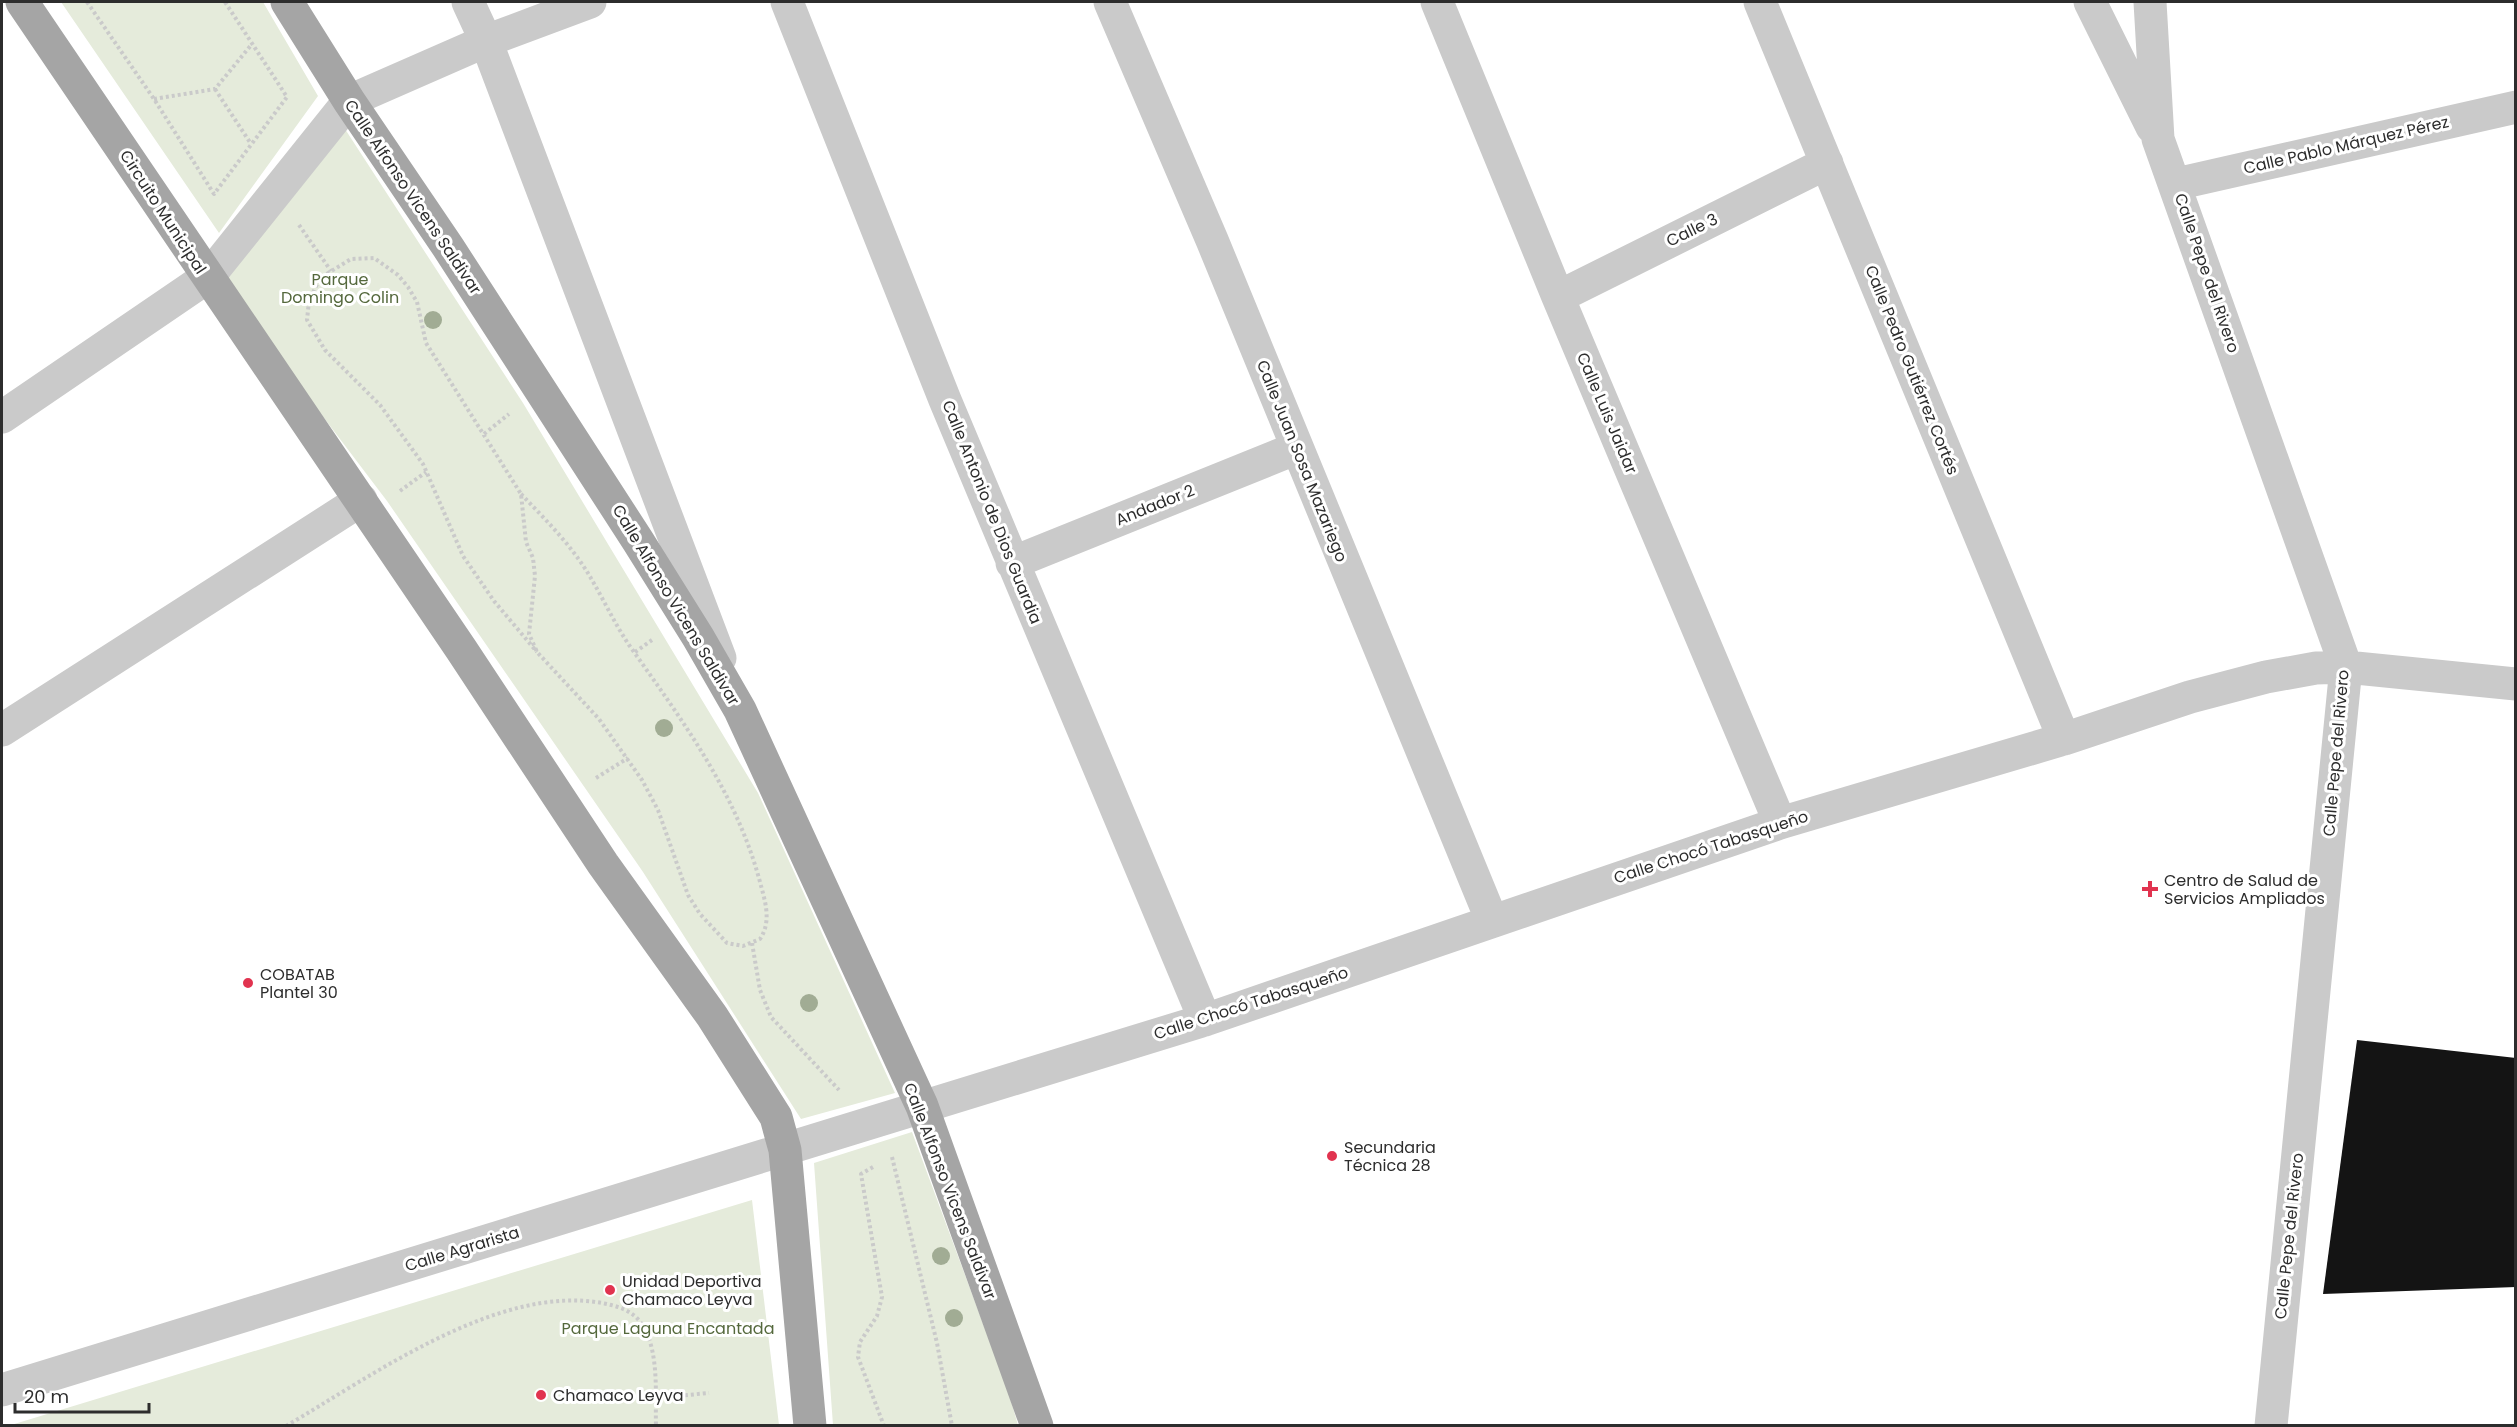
<svg xmlns="http://www.w3.org/2000/svg" width="2517" height="1427" font-family="Poppins,sans-serif">
	<style>
		.green { fill: #e5ebdb }
		.building { fill: #141414 }
		.lines { fill: none; stroke-linecap: round; stroke-linejoin: round }
		.path { stroke: #cacaca; stroke-width: 4; stroke-dasharray: 3 3; stroke-linecap: butt }
		.minor { stroke: #cacaca; stroke-width: 33 }
		.major { stroke: #a5a5a5; stroke-width: 33 }
		.tree { fill: #a1ac94 }
		.poi-dot { fill: #e1334f; stroke: #fff; stroke-width: 2 }
		.labels { text-anchor: middle; dominant-baseline: central; stroke-width: 6; stroke-linejoin: round; paint-order: stroke }
		.street-label { font-size: 16px; fill: #2d2d2d; stroke: #fff }
		.park-label { font-size: 16px; fill: #54683c; stroke: #fff }
		.poi-label { font-size: 16px; fill: #2d2d2d; stroke: #fff; text-anchor: start }
	</style>
	<rect width="100%" height="100%" fill="#fff"/>
	<!-- green -->
	<path class="green" d="M61 2H263L318 96 219 233Z
		M345 129 523 403 758 793 895 1093 801 1119 643 872 387 501 217 277Z
		M912 1132 1008 1391 1018 1425H833L814 1163Z
		M752 1200 779 1425H11Z"/>
	<!-- building -->
	<path class="building" d="M2357 1040 2516 1058V1287L2323 1294Z"/>
	<g class="lines">
		<!-- path -->
		<path class="path" d="M87 2 154 99 214 194 287 97 225 2
			M215 89 251 144
			M154 99 215 89 252 44
			M299 225 331 271
			M484 434 509 414
			M400 491 426 472
			M521 494C544 518 568 542 586 570 601 594 613 621 629 645 682 720 736 792 760 882 765 901 772 921 760 939L743 946 727 943 700 914 688 895 658 810 642 780 599 719 537 652 529 634 535 576 533 558 526 542 521 494 426 343 417 302 408 287 398 275 374 258 351 259 320 278 309 301 307 320 325 350 380 405 423 464 463 556 494 601 537 652
			M635 652 652 640
			M596 778 628 758
			M752 943 760 990 771 1017 839 1090
			M892 1157 937 1343 952 1426
			M873 1167 861 1174 882 1297 877 1316 860 1342 858 1357 884 1426
			M655 1398 709 1393
			M286 1426C372 1376 498 1284 602 1303 617 1306 632 1310 641 1323 660 1350 655 1395 656 1426"/>
		<!-- minor -->
		<path class="minor" d="M468 2 486 41 720 658
			M787 2 945 400 1205 1020
			M1110 2 1212 240 1492 921
			M1437 2 1558 297 1780 823
			M1760 2 2064 739
			M2090 2 2152 127
			M2150 2 2158 139 2346 667 2271 1426
			M2176 184 2516 107
			M1558 297 1827 163
			M2 417 209 276 349 101 486 41 590 2
			M1012 563 1297 448
			M2 730 361 500
			M2 1390 1205 1020 1780 823 2064 739 2190 697 2266 677 2316 668 2346 667 2516 684"/>
		<!-- major -->
		<path class="major" d="M22 2 461 649 603 864 712 1016 776 1117 785 1150 810 1426
			M287 2 349 101 448 247 638 541 698 637 740 710 922 1106 1037 1426"/>
	</g>
	<!-- trees -->
	<g class="tree">
		<circle cx="433" cy="320" r="9"/>
		<circle cx="664" cy="728" r="9"/>
		<circle cx="809" cy="1003" r="9"/>
		<circle cx="941" cy="1256" r="9"/>
		<circle cx="954" cy="1318" r="9"/>
	</g>
	<!-- markers -->
	<g class="poi-dot">
		<path d="M2147 880h6v6h6v6h-6v6h-6v-6h-6v-6h6z"/>
		<circle cx="248" cy="983" r="6"/>
		<circle cx="1332" cy="1156" r="6"/>
		<circle cx="610" cy="1290" r="6"/>
		<circle cx="541" cy="1395" r="6"/>
	</g>
	<g class="labels">
		<!-- street labels -->
		<g class="street-label">
			<text transform="translate(2346 145) rotate(-13)">Calle Pablo Márquez Pérez</text>
			<text transform="translate(413 197) rotate(56)">Calle Alfonso Vicens Saldivar</text>
			<text transform="translate(163 212) rotate(57)">Circuito Municipal</text>
			<text transform="translate(1692 230) rotate(-26)">Calle 3</text>
			<text transform="translate(2207 273) rotate(71)">Calle Pepe del Rivero</text>
			<text transform="translate(1912 370) rotate(68)">Calle Pedro Gutiérrez Cortés</text>
			<text transform="translate(1607 413) rotate(67)">Calle Luis Jaidar</text>
			<text transform="translate(1302 461) rotate(68)">Calle Juan Sosa Mazariego</text>
			<text transform="translate(1155 505) rotate(-22)">Andador 2</text>
			<text transform="translate(992 512) rotate(68)">Calle Antonio de Dios Guardia</text>
			<text transform="translate(676 605) rotate(59)">Calle Alfonso Vicens Saldivar</text>
			<text transform="translate(2336 753) rotate(-85)">Calle Pepe del Rivero</text>
			<text transform="translate(1711 847) rotate(-18)">Calle Chocó Tabasqueño</text>
			<text transform="translate(1251 1003) rotate(-18)">Calle Chocó Tabasqueño</text>
			<text transform="translate(950 1191) rotate(69)">Calle Alfonso Vicens Saldivar</text>
			<text transform="translate(2289 1236) rotate(-84)">Calle Pepe del Rivero</text>
			<text transform="translate(462 1249) rotate(-17)">Calle Agrarista</text>
		</g>
		<!-- park labels -->
		<g class="park-label">
			<text x="340" y="279">Parque<tspan x="340" dy="18">Domingo Colin</tspan></text>
			<text x="668" y="1328">Parque Laguna Encantada</text>
		</g>
		<!-- poi labels -->
		<g class="poi-label">
			<text x="2164" y="880">Centro de Salud de<tspan x="2164" dy="18">Servicios Ampliados</tspan></text>
			<text x="260" y="974">COBATAB<tspan x="260" dy="18">Plantel 30</tspan></text>
			<text x="1344" y="1147">Secundaria<tspan x="1344" dy="18">Técnica 28</tspan></text>
			<text x="622" y="1281">Unidad Deportiva<tspan x="622" dy="18">Chamaco Leyva</tspan></text>
			<text x="553" y="1395">Chamaco Leyva</text>
		</g>
	</g>
	<!-- border -->
	<rect width="2517" height="1427" fill="none" stroke="#2d2d2d" stroke-width="6"/>
	<!-- scale -->
	<path d="M15 1403v9h134v-9" fill="none" stroke="#2d2d2d" stroke-width="3"/>
	<text x="24" y="1403" font-size="18" fill="#2d2d2d" stroke="#ffffff" stroke-width="4.5" paint-order="stroke">20 m</text>
</svg>
